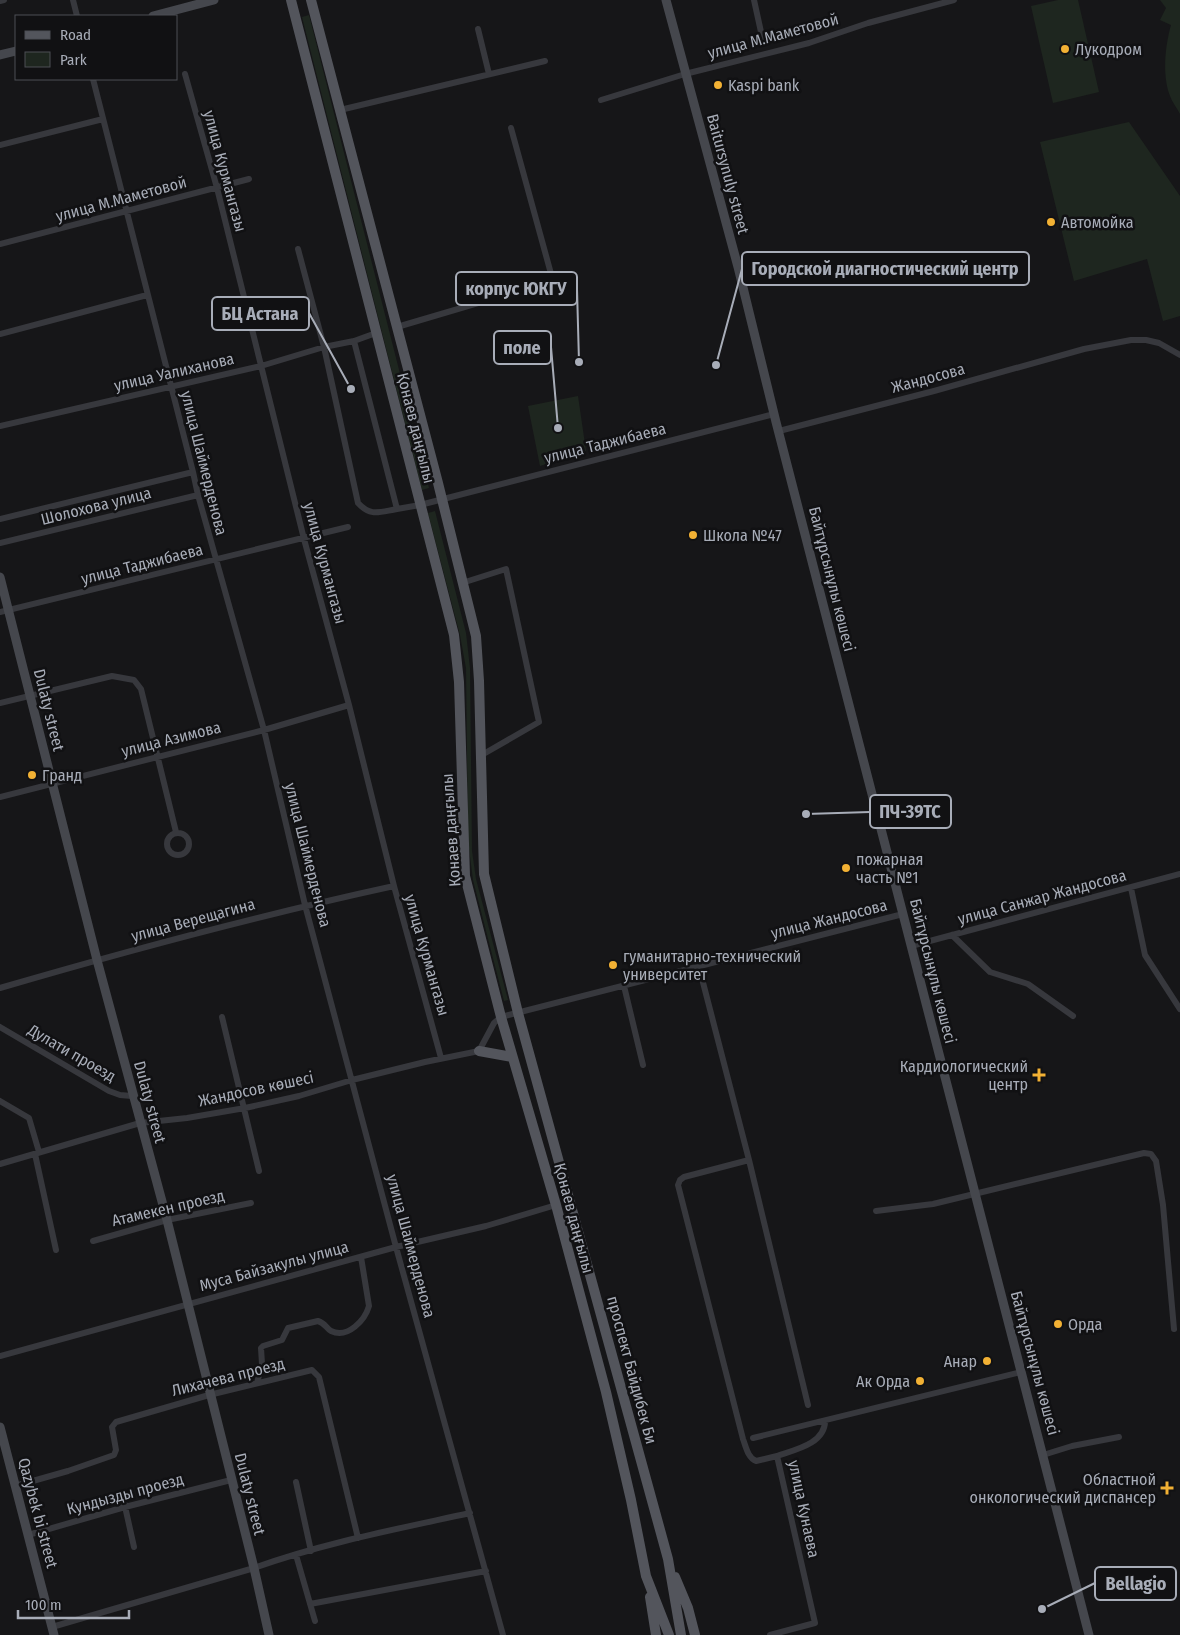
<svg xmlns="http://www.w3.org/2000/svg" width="1180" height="1635" font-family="'Fira Sans Condensed',sans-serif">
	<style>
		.green { fill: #1e261f }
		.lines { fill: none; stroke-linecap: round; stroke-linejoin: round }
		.minor { stroke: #37383d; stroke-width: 6 }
		.secondary { stroke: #45474d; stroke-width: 9 }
		.primary { stroke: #53555c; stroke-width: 10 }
		.poi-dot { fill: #f2b134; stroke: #111113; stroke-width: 2 }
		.labels { text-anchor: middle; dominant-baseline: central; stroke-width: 5; stroke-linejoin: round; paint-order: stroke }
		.street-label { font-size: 16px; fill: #a8adb8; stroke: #111113 }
		.poi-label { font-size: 16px; fill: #a8adb8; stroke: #111113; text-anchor: start }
		.leader { fill: none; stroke: #a8adb8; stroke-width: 2 }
		.callout-dot { fill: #a8adb8; stroke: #111113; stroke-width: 2 }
		.callout { fill: #111113; stroke: #a8adb8; stroke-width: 2 }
		.callout-label { font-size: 18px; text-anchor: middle; font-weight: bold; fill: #a8adb8 }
	</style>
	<rect width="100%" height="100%" fill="#161618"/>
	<!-- green -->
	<path class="green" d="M1058 0H1078L1099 92 1053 103 1031 6Z
		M1160 0H1180V114C1177 108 1172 102 1170 96 1162 76 1165 46 1171 25L1160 20 1166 8Z
		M309 15 429 488 422 490 302 17Z
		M1129 122 1180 196V316L1163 321 1147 259 1074 281 1040 142Z
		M578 396 586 451 540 466 528 406Z
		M435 511 466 633 470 668 472 851 476 879 508 1000 504 1001 473 880 468 841 466 668 460 635 428 513Z"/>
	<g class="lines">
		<!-- minor -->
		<path class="minor" d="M73 0 77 16
			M754 0 763 41
			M0 1 4 0
			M478 29 489 74
			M185 74 217 188 304 539 349 705 394 886 441 1058
			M93 79 193 472 198 495 264 730 305 905 396 1247 503 1635
			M601 100 685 74 809 43 868 23 954 0
			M340 110 545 61
			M0 145 103 119
			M0 244 249 179
			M298 249 324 347 358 503C371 517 379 512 397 509
			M397 327 553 281 511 128
			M0 334 147 295
			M354 341 397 509 420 505 774 414
			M0 426 261 366 324 347 354 341 376 333
			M779 431 934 391 1084 349 1131 340H1146L1159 343 1180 355
			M0 519 193 472
			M0 543 198 495
			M462 583 506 569 539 722 480 756
			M0 612 348 527
			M0 703 112 676 134 680 141 689 176 832
			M0 797 264 730 349 705
			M167 844a11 11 0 1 1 22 0a11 11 0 1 1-22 0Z
			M1131 888 1145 955 1180 1009
			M952 935 990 972 1028 984 1073 1016
			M911 946 1180 874
			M699 967 749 1160 684 1177 680 1180 678 1185 743 1439C746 1447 748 1458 756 1461L777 1456
			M624 986 643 1065
			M0 988C130 950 261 915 394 886
			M222 1017 259 1171
			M0 1027 109 1091 120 1095 132 1096
			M0 1101 29 1118 39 1152
			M35 1154 56 1250
			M749 1160 808 1405
			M0 1164 140 1123 187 1118 245 1108 299 1096 352 1080 425 1062 479 1051 494 1023 501 1017 903 914
			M876 1211 933 1204 1144 1153 1151 1154 1156 1161 1163 1205 1174 1329
			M93 1241 167 1220 251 1203
			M0 1356 396 1247 486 1226 556 1205
			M257 1383 262 1364 261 1348 263 1346 282 1340 288 1328 318 1321C325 1323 326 1328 331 1331 348 1339 365 1320 369 1306L361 1257
			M753 1438 1021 1372
			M1043 1455 1072 1446 1119 1437
			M296 1482 311 1551
			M15 1486 68 1471 114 1455 116 1450 112 1427 116 1422 209 1395 312 1370 319 1377 358 1538
			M122 1493 134 1547
			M28 1535 125 1507 231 1480
			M296 1555 315 1621
			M310 1604 486 1571
			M52 1627 254 1568C323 1543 397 1529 470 1513
			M770 1635 815 1623 777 1456C794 1450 825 1444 825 1421"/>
		<!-- secondary -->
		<path class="secondary" d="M666 0 738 267 776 422 1089 1635
			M153 16 214 0
			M0 55 16 51
			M0 577 97 960 167 1220 254 1568 269 1635
			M0 1427 54 1635"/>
		<!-- primary -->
		<path class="primary" d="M291 0 454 635 459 682 465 876 501 1017 556 1205 606 1392 631 1500 646 1576 669 1635
			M311 0 438 483 476 636 479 681 484 874 518 1013 668 1559 681 1635
			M479 1051 512 1057
			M675 1577 688 1608 695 1635
			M650 1597 656 1635"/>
	</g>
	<!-- markers -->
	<g class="poi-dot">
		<circle cx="1065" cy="49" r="5"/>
		<circle cx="718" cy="85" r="5"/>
		<circle cx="1051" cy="222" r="5"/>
		<circle cx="693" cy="535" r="5"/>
		<circle cx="32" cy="775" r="5"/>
		<circle cx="846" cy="868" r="5"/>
		<circle cx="613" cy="965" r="5"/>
		<path d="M1036.5 1067.5h5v5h5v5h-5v5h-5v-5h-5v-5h5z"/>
		<circle cx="1058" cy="1324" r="5"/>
		<circle cx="987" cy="1361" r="5"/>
		<circle cx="920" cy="1381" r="5"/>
		<path d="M1164.5 1480.5h5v5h5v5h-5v5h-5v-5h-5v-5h5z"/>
	</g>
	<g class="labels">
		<!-- street labels -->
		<g class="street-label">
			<text transform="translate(773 36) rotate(-15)">улица М.Маметовой</text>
			<text transform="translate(225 171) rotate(75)">улица Курмангазы</text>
			<text transform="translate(728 174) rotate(75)">Baitursynuly street</text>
			<text transform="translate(121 199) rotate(-15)">улица М.Маметовой</text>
			<text transform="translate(174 372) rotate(-13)">улица Уалиханова</text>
			<text transform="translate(928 378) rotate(-15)">Жандосова</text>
			<text transform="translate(416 428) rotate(76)">Қонаев даңғылы</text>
			<text transform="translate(605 443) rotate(-14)">улица Таджибаева</text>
			<text transform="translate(204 463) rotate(76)">улица Шаймерденова</text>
			<text transform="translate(96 506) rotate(-14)">Шолохова улица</text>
			<text transform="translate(325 563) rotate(75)">улица Курмангазы</text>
			<text transform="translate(142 564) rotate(-14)">улица Таджибаева</text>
			<text transform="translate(832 579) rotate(76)">Байтұрсынұлы көшесі</text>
			<text transform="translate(49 710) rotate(76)">Dulaty street</text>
			<text transform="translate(171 739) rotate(-14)">улица Азимова</text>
			<text transform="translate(451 830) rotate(-94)">Қонаев даңғылы</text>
			<text transform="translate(308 855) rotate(76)">улица Шаймерденова</text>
			<text transform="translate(1042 897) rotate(-15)">улица Санжар Жандосова</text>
			<text transform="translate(829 919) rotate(-14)">улица Жандосова</text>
			<text transform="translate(193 920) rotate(-15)">улица Верещагина</text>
			<text transform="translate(427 955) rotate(74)">улица Курмангазы</text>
			<text transform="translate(933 971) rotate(76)">Байтұрсынұлы көшесі</text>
			<text transform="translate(72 1053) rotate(30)">Дулати проезд</text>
			<text transform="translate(256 1089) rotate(-12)">Жандосов көшесі</text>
			<text transform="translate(150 1102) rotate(75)">Dulaty street</text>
			<text transform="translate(168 1208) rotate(-13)">Атамекен проезд</text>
			<text transform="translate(574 1218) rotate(75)">Қонаев даңғылы</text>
			<text transform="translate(411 1246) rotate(75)">улица Шаймерденова</text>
			<text transform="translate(274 1266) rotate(-15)">Муса Байзакулы улица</text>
			<text transform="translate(1035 1363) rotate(75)">Байтұрсынұлы көшесі</text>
			<text transform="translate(632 1370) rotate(75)">проспект Байдибек Би</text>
			<text transform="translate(228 1377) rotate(-14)">Лихачева проезд</text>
			<text transform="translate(125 1494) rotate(-15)">Кундызды проезд</text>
			<text transform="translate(250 1494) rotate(76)">Dulaty street</text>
			<text transform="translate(804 1509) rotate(78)">улица Кунаева</text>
			<text transform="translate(38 1513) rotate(75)">Qazybek bi street</text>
		</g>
		<!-- poi labels -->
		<g class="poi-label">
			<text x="1075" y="49">Лукодром</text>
			<text x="728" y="85">Kaspi bank</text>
			<text x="1061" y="222">Автомойка</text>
			<text x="703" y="535">Школа №47</text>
			<text x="42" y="775">Гранд</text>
			<text x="856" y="859">пожарная<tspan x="856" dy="18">часть №1</tspan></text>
			<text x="623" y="956">гуманитарно-технический<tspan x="623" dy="18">университет</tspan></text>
			<text x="1028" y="1066" text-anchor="end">Кардиологический<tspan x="1028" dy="18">центр</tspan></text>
			<text x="1068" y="1324">Орда</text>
			<text x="977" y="1361" text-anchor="end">Анар</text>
			<text x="910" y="1381" text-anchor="end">Ак Орда</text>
			<text x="1156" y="1479" text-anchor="end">Областной<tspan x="1156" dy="18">онкологический диспансер</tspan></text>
		</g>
	</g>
	<!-- callouts -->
	<path class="leader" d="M716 365L742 269M579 362L577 289M351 389L309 313M558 428L551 347M806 814L870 812M1042 1609L1095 1583"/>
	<g class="callout-dot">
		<circle cx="716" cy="365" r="5"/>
		<circle cx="579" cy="362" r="5"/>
		<circle cx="351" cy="389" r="5"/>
		<circle cx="558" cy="428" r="5"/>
		<circle cx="806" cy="814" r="5"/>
		<circle cx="1042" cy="1609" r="5"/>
	</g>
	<g class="callout">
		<rect x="742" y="252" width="287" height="33" rx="5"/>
		<rect x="456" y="272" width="121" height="33" rx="5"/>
		<rect x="212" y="297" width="97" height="33" rx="5"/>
		<rect x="494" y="331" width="57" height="33" rx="5"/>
		<rect x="870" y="795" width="81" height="33" rx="5"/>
		<rect x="1095" y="1567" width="81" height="33" rx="5"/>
	</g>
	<g class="callout-label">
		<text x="885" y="275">Городской диагностический центр</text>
		<text x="516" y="295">корпус ЮКГУ</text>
		<text x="260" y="320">БЦ Астана</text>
		<text x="522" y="354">поле</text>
		<text x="910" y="818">ПЧ-39ТС</text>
		<text x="1136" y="1590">Bellagio</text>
	</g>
	<!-- legend -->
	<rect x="15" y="15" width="162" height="65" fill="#111113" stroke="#4d4f55"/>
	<rect x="25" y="31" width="25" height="8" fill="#53555c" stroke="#4d4f55"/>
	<text x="60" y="40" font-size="15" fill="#a8adb8">Road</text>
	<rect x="25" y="52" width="25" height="15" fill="#1e261f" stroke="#4d4f55"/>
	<text x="60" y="65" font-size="15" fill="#a8adb8">Park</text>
	<!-- scale -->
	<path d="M18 1610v8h111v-8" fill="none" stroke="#a8adb8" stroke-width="2.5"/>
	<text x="25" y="1610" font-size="15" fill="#a8adb8" stroke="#111113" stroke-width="4" paint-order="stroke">100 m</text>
</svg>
